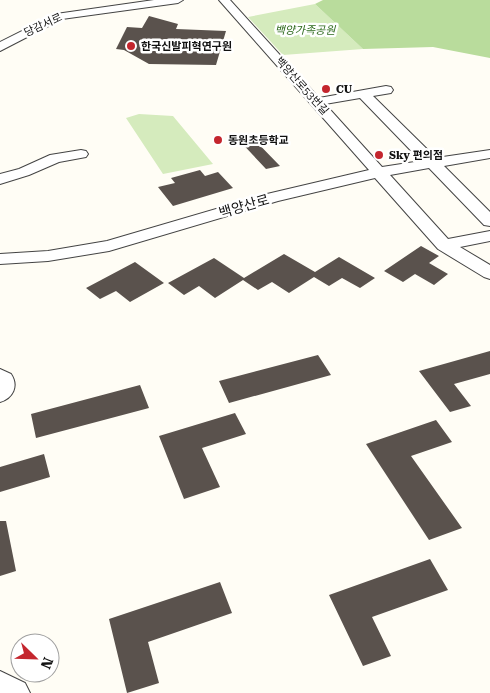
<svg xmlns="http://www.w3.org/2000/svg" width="490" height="693" font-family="'Roboto Serif','Noto Sans KR',serif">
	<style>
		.green { fill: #d5ebbd }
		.forest { fill: #b9dc9c }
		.building { fill: #5a524d }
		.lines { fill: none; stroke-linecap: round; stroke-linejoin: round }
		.minor-casing { stroke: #444; stroke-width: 2 }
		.minor { fill: #fff; fill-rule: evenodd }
		.poi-dot { fill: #c4262e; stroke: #fff; stroke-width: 2 }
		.labels { text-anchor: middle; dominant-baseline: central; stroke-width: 5; stroke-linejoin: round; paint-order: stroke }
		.far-street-label { font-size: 11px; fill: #111; stroke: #fff }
		.far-park-label { font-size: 11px; font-style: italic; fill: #2f6b1f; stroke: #fff }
		.far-poi-label { font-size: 11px; font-weight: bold; fill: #111; stroke: #fff; text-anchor: start }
		.street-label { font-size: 14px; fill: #111; stroke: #fff }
	</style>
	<rect width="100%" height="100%" fill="#fffdf5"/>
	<!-- green -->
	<path class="green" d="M315 4 363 49 283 55 248 17Z
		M139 114 173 116 213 164 163 174 126 118Z"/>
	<!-- forest -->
	<path class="forest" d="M323 0H490V58L433 47 363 49 315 4Z"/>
	<!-- building -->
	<path class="building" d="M149 16 178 24 176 29 226 31 216 65 149 64 124 50 116 49 127 27 142 28Z
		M248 133 280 166 266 169 235 136Z
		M200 170 205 176 218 172 233 188 173 206 158 187 175 183 171 178Z
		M421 246 439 256 429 263 448 274 434 285 415 274 403 282 384 271Z
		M284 254 315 272 339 257 375 278 360 288 342 278 329 286 314 277 289 293 272 282 258 290 243 280 215 298 199 286 184 295 168 283 214 258 244 278Z
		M135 262 164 283 130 302 116 291 100 299 86 288Z
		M490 351V374L454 384 471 406 450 412 419 371Z
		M318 355 331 375 229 403 219 381Z
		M140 385 149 408 36 438 31 414Z
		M235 413 246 434 202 448 220 487 184 499 159 436Z
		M436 420 452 442 411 456 462 528 429 540 366 444Z
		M44 454 50 477 0 492V467Z
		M0 521H6L16 571 0 576Z
		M430 559 448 590 372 617 391 656 363 666 329 595Z
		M220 582 232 613 148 642 159 683 127 693 109 619Z"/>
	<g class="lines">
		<!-- minor casing -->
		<g class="minor-casing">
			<path id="minor" d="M154 0H183L178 3 62 19 0 51V42L56 14Z
				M219 0H230L319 98 386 86 391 87 393 90 391 93 373 96 436 158 490 150V158L444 166 490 212V226L484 225 429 168 390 175 448 239 490 231V241L460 247 490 265V279L484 277 438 249 375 178 278 201 109 251 48 261 0 264V254L48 251 107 241 267 194 369 170ZM360 98 421 161 382 167 325 104Z
				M81 150 86 151 88 154 86 157 59 162 29 175 0 184V174L19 169 50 155Z
				M0 369 11 374C19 386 13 398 0 402Z
				M0 671 25 683 30 693H0Z"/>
		</g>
		<!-- minor -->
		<use href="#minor" class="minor"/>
	</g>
	<!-- markers -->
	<g class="poi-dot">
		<circle cx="131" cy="46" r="5"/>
		<circle cx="326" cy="89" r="5"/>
		<circle cx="218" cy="140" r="5"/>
		<circle cx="379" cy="155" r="5"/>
	</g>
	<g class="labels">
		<!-- far-street labels -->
		<g class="far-street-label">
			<text transform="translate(43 25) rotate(-25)">당감서로</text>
			<text transform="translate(302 86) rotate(48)">백양산로53번길</text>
		</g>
		<!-- far-park labels -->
		<g class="far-park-label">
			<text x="305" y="30">백양가족공원</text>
		</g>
		<!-- far-poi labels -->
		<g class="far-poi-label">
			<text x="141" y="46">한국신발피혁연구원</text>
			<text x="336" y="89">CU</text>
			<text x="228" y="140">동원초등학교</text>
			<text x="389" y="155">Sky 편의점</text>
		</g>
		<!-- street labels -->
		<g class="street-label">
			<text transform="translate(244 206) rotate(-16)">백양산로</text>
		</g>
	</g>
	<!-- north arrow -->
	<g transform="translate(35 658) rotate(113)"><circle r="24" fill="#ffffff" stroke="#a0a0a0"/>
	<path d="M0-4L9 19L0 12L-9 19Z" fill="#c4262e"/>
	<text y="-8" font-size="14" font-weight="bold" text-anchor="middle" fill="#111111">N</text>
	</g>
</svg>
